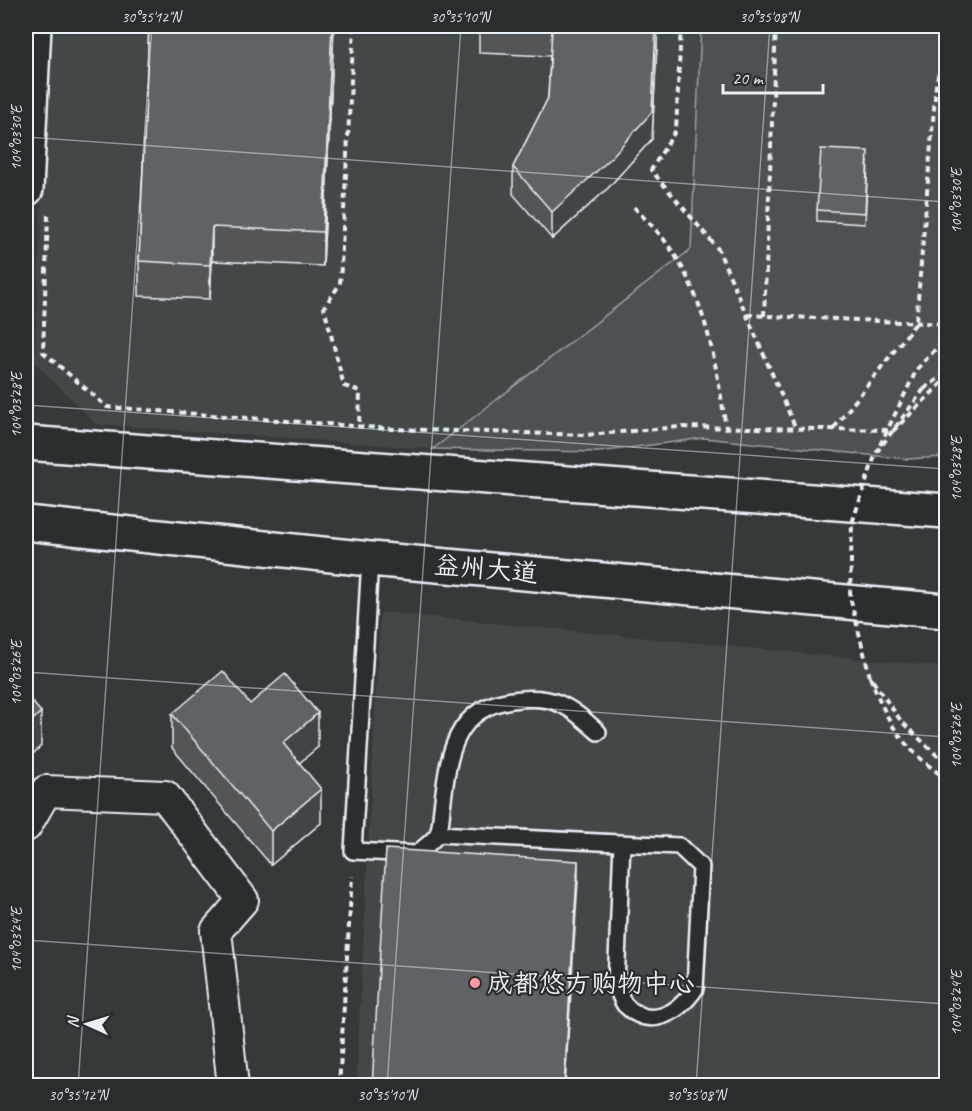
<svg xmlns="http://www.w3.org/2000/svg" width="972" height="1111" font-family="Caveat,'LXGW WenKai TC',sans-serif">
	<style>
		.built { fill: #424647 }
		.green { fill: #4d5152; stroke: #9aa1a5; stroke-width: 1.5 }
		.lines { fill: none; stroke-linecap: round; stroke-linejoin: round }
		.lane-casing { stroke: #e8f1f8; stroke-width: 20 }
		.street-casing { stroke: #e8f1f8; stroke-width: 34 }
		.secondary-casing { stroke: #e8f1f8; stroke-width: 38 }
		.primary-casing { stroke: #e8f1f8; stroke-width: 38 }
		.path { stroke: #e8f1f8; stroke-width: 4; stroke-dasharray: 6 4.5; stroke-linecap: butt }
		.lane { stroke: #2a2d2e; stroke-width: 15 }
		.street { stroke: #2a2d2e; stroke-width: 30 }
		.secondary { stroke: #2a2d2e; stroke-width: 33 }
		.primary { stroke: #2a2d2e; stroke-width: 33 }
		.path-bridge { stroke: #e8f1f8; stroke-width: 4; stroke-dasharray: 6 4.5; stroke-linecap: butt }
		.wall { fill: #525557; stroke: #e8f1f8; stroke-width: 1.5 }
		.shaded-wall { fill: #424547; stroke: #e8f1f8; stroke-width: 1.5 }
		.building { fill: #5f6365; stroke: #e8f1f8; stroke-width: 1.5 }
		.ticks { fill: none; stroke: #e8f1f8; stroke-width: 1.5; stroke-opacity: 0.45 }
		.poi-dot { fill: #ff9aa2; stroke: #2a2d2e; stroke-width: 2 }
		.labels { text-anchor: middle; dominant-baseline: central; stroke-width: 4.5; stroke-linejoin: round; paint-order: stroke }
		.street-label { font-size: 26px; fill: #e8f1f8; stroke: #2a2d2e }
		.poi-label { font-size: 26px; fill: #e8f1f8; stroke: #2a2d2e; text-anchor: start }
		.neatline { fill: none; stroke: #e8f1f8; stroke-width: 2 }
		.ticks-label { font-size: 15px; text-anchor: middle; fill: #e8f1f8 }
	</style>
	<rect width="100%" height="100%" fill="#35393a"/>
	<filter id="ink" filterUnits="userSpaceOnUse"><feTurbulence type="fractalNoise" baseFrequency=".0167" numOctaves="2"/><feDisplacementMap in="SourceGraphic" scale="12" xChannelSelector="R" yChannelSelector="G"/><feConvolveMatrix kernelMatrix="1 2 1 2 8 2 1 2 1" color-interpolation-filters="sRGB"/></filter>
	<g filter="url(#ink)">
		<!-- built -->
		<path class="built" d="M50 26H701L691 249 433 449 96 424 34 362Z
			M380 612 946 667V1085L356 1086Z"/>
		<!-- green -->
		<path class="green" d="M701 26H946V457L907 459 704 438 599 452 433 449 691 249Z"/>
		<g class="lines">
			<!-- lane casing -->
			<g class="lane-casing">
				<path id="lane" d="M370 559 353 851 417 854C423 848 432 842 437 835 441 829 441 816 442 808 448 759 452 708 512 700 554 694 568 705 598 732
					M438 834 679 846 701 867 695 989C679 1012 651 1031 625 1005 621 1000 618 990 616 984L622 843"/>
			</g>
			<!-- street casing -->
			<g class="street-casing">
				<path id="street" d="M26 826 46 791 165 796 243 900 216 931 233 1086"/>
			</g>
			<!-- secondary casing -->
			<g class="secondary-casing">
				<path id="secondary" d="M26 189 34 26"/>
			</g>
			<!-- primary casing -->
			<g class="primary-casing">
				<path id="primary" d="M26 443 946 511
					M26 523 370 559 946 611"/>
			</g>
			<!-- path -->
			<path class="path" d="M354 26 340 284 324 307 344 386 360 391 359 427
				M681 26 676 130 651 170 718 249 796 429
				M634 207C644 218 656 229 665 241 706 295 716 364 726 428
				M48 215 43 352 107 407 392 429 586 435 679 427 894 430 946 379
				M747 315 946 324
				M764 316 776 26
				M924 389 946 373
				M834 428 916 323 936 85 946 41
				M870 677C891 730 901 745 946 779
				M339 1086 352 876"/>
			<!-- lane -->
			<use href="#lane" class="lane"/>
			<!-- street -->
			<use href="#street" class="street"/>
			<!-- secondary -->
			<use href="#secondary" class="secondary"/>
			<!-- primary -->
			<use href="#primary" class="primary"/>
			<!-- path-bridge -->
			<path class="path-bridge" d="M924 389 876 453 852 523 850 597 870 677 901 721 946 764
				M880 445 917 369 946 338"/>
		</g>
		<!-- wall -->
		<path class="wall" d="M149 26H334L323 266 212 261 210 299 139 296V261Z
			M479 26H658L652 139 608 188 552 239 513 194V167L548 98 550 56 479 53Z
			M868 162 865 224 817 221V210Z
			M172 714 318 747 299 763 321 823 271 865 172 748Z"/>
		<!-- shaded-wall -->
		<path class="shaded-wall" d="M332 26H334L323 266V232Z
			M656 26H658L652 139 608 188 552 239V212Z
			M212 227V261L210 299V265Z
			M41 712V746L26 761V726Z
			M318 713V747L283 777V743Z
			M321 789V823L271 865V831Z
			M578 861V881L565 1086H564Z"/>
		<!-- building -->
		<path class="building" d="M149 26H332L323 232 212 227 210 265 139 261Z
			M479 26H656L652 112 608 161 552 212 513 167 548 98 552 29Z
			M821 149 868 151 865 213 817 210Z
			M223 671 250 704 285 674 318 713 283 743 321 789 271 831 172 714Z
			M26 695 41 712 26 726Z
			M386 849 578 861 564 1086H372Z"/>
	</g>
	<!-- ticks -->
	<path class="ticks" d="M26 137 946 202M26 405 946 469M26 672 946 737M26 940 946 1004M78 1086 152 26M387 1086 461 26M696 1086 770 26"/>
	<!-- markers -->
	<circle class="poi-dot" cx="475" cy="983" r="6"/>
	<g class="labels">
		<!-- street labels -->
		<g class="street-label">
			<text transform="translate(486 569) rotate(5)">益州大道</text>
		</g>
		<!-- poi labels -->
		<g class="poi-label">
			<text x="487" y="983">成都悠方购物中心</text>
		</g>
	</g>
	<!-- margin -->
	<rect width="972" height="1111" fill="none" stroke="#2a2d2e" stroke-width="66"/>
	<!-- north arrow -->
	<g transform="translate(87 1024) rotate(274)" stroke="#2a2d2e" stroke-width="4.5" paint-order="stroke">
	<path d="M0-4.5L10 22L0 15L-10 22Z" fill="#e8f1f8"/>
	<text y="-9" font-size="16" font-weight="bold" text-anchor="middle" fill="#e8f1f8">N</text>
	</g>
	<!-- scale -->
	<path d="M723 84v9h100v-9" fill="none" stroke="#e8f1f8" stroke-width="3"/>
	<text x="732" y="84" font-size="18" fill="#e8f1f8" stroke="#2a2d2e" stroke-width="4.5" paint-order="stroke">20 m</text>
	<rect x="33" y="33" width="906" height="1045" class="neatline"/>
	<g class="ticks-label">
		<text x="151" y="22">30°35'12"N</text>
		<text x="460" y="22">30°35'10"N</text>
		<text x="769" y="22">30°35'08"N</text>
		<text transform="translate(16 138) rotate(-90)" y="5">104°03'30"E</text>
		<text transform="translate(956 201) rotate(-90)" y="5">104°03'30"E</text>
		<text transform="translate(16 405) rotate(-90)" y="5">104°03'28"E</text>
		<text transform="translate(956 469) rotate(-90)" y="5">104°03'28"E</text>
		<text transform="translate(16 673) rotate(-90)" y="5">104°03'26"E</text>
		<text transform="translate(956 736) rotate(-90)" y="5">104°03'26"E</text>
		<text transform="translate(16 940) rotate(-90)" y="5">104°03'24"E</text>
		<text transform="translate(956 1003) rotate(-90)" y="5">104°03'24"E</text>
		<text x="78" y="1100">30°35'12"N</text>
		<text x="387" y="1100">30°35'10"N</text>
		<text x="696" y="1100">30°35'08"N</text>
	</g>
</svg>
